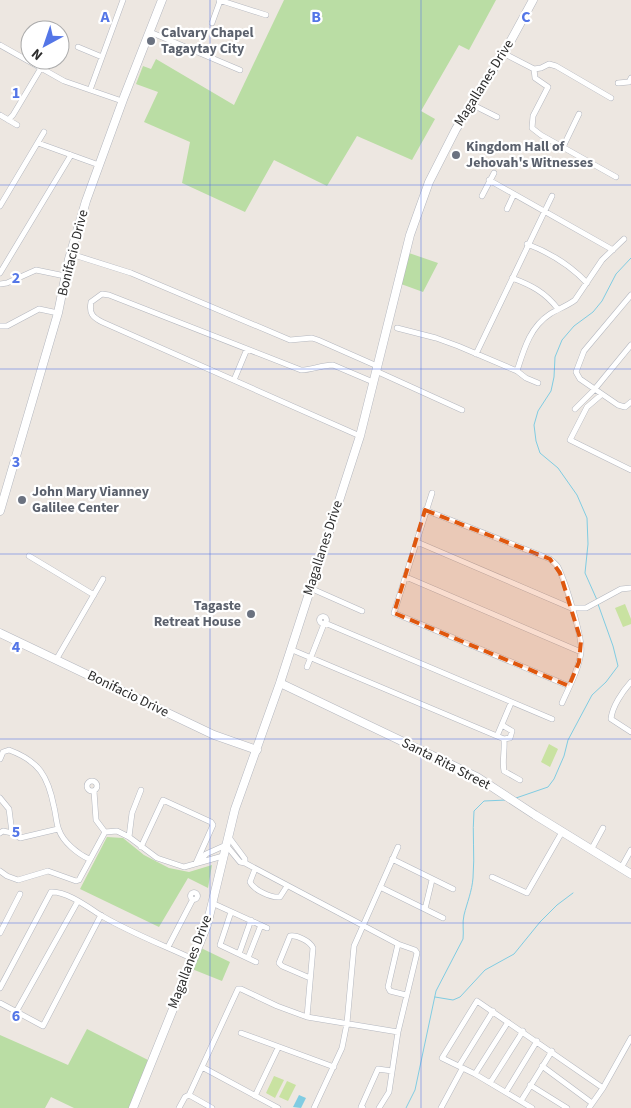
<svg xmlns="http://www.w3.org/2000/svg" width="631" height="1108" font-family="'Source Sans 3',sans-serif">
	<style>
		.green { fill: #badda4 }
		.pitch { fill: #c9e2a1 }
		.water { fill: #80cce2 }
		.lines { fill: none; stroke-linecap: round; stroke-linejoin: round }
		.stream { stroke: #80cce2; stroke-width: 1 }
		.street-casing { stroke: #b4b7bf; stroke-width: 6 }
		.secondary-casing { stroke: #b4b7bf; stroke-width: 9 }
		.street { stroke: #fff; stroke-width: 5 }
		.secondary { stroke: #fff; stroke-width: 8 }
		.marked { fill: #df570e; fill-opacity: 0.2; stroke: #df570e; stroke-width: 4; stroke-dasharray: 10 6; stroke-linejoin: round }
		.grid { fill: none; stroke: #5476e7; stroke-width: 1; stroke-opacity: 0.55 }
		.worship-dot { fill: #6b7280; stroke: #fff; stroke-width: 2 }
		.labels { text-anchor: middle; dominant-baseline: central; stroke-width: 4.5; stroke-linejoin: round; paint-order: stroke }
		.worship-label { font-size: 14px; font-weight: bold; fill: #5b616d; stroke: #fff; text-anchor: start }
		.street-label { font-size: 14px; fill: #2d2d2d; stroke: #fff }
		.grid-label { font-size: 16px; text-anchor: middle; font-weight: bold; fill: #5476e7; stroke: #fff; stroke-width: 4.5; stroke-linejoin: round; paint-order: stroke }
	</style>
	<rect width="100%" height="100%" fill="#ede7e1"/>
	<!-- green -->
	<path class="green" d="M284 0H496L469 50 459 45 421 111 435 119 412 160 357 136 327 186 274 160 245 212 182 183 190 142 144 122 158 92 136 84 143 66 151 69 156 59 234 105Z
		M409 253 438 263 423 292 401 284Z
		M107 837 123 838 144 855 169 868 189 872 212 865 208 888 188 878 159 927 80 889Z
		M201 948 230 962 222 981 192 969Z
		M87 1029 148 1060 130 1108H74L51 1097 45 1108H0V1035L68 1065Z"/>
	<!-- pitch -->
	<path class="pitch" d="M625 604 631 619V624L623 627 615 608Z
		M549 744 558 749 550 767 541 762Z
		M274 1076 284 1080 275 1098 266 1093Z
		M287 1081 296 1085 288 1101 279 1097Z"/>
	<!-- water -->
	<path class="water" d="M299 1095 306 1098 301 1108 293 1107Z"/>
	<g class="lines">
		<!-- stream -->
		<path class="stream" d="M597 600 585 573 588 544 587 518 577 495 558 468 540 453 536 441 534 425 538 411 551 391 554 377 555 357 562 340 574 326 593 312 602 301 616 274 631 258
			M516 798 548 787 554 779 564 756 568 740 592 695 606 682 618 666 613 646 598 604
			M435 997 453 1000 460 997 485 970 514 954 540 922 557 905 573 893
			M406 1108 415 1090 436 991 463 939C464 931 462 923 464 915 467 903 472 891 473 878 475 855 472 833 474 811L484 801 507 800"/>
		<!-- street casing -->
		<g class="street-casing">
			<path id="street" d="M219 0 266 15
				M212 23 220 1
				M150 32 240 70
				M0 45 64 81 122 101
				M78 47 102 57
				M503 53 534 69 535 78 548 87 533 116 532 128 541 135 616 177
				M534 69 541 68 549 64 556 66 611 98
				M618 83 629 82 631 78
				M90 90 123 0
				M471 104 497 117
				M0 115 17 125
				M8 120 13 115 41 68
				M38 143 99 165
				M563 147 579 114
				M489 180 613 250
				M482 196 494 173
				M0 206 44 132
				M507 209 514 194
				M527 244C551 253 570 265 587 283
				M71 254 131 273 290 340 312 338 318 340 377 366
				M0 273 71 155
				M512 278C531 285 545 292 558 309
				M0 284 7 283 36 270 65 276
				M631 295 584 351 576 372 580 379 618 405 625 407 631 402
				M0 326H7L39 309 58 313
				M397 328 436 338 458 346 517 371 526 378 538 383
				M476 354 552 196
				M376 371 462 410
				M517 371C524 349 530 327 550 314 558 309 567 306 575 300L602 260 624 239
				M234 380 247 349
				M601 395 587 407 570 440 631 470
				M575 409 594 390 631 345
				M360 436 102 322C92 317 89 313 91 302L102 294 109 295 301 370C312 370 321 365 333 365L373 382
				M432 493 394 613 569 686
				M425 510 550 559C553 562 556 564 558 567 565 581 583 638 581 652 579 669 569 687 562 703
				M417 542 571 608H586L621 589 631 588
				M29 556 94 595
				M406 577 581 652
				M310 588 362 611
				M319.5 620a3.5 3.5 0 1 1 7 0a3.5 3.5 0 1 1-7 0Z
				M325 623 552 719
				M290 649 504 739C505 750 502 761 504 771L520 780
				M56 660 103 579
				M307 667 324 624
				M631 682C622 692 612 707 611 719L631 732
				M502 725 512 731 510 738 504 739
				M497 736 511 703
				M0 759 3 752 9 750C39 761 48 776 54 807 56 814 56 823 59 830 63 842 78 854 89 859
				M87 786a5 5 0 1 1 10 0a5 5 0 1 1-10 0Z
				M94 791 96 820 105 832
				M0 798 9 809 12 833
				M0 833 3 831 12 833 20 838 58 829
				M228 836 245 859V863
				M129 837 132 813 141 790
				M141 847 163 800 211 822 213 825 196 863
				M591 850 603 828
				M392 859 453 889
				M200 861 206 854 226 845 240 862 245 863 398 944 415 950 417 953 398 1032 389 1092 379 1108
				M621 868 631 850
				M255 869 250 882C254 890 271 898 280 897L287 886
				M0 871 7 876 18 880 48 871 76 881 79 880 105 832 117 831 129 837 157 858 184 867 223 856
				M492 877 527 893 562 832
				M380 887 443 918
				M190.5 896a3.5 3.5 0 1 1 7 0a3.5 3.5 0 1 1-7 0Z
				M212 903 267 928
				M425 909 432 880
				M231 912 220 945 256 962
				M0 933 20 894
				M398 944 388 987 390 991 406 995
				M168 947 193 899
				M239 954 251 920
				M248 958 261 925
				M0 988 51 892C67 891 89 908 102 916 131 933 163 945 193 959
				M0 1003 43 1026 101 915
				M16 1012 78 901
				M307 1017 313 948C310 941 297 935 290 936L279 963 282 966 310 978
				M241 1033 334 1067
				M459 1066 493 1011
				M542 1066 592 1103
				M202 1067 278 1108
				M475 1074 508 1022
				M490 1083 523 1031
				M530 1085 567 1108
				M506 1092 537 1041
				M189 1095 212 1108
				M255 1096 278 1048
				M521 1101 552 1051
				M179 1108 185 1097 189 1095 238 989H241L277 1006 307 1017 398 1032
				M314 1108 342 1048 347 1023 354 946 398 847
				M363 1108 361 1107 378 1069 392 1071
				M441 1108 462 1069
				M532 1108 475 1074 442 1058 477 1001 603 1088
				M589 1108 603 1088 631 1038"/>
		</g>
		<!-- secondary casing -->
		<g class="secondary-casing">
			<path id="secondary" d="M0 511 58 313 69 259 86 201 124 97 162 0
				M0 633 214 735 257 750
				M280 683 477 777 535 815 631 874
				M133 1108 207 925 235 809 280 683 360 436 410 235 429 182 456 129 509 44 533 0"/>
		</g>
		<!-- street -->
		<use href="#street" class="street"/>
		<!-- secondary -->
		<use href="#secondary" class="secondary"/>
	</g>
	<!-- marked area -->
	<path class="marked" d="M425 510 550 559 560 573 581 641 579 662 569 686 394 613Z"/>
	<!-- grid -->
	<path class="grid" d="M210 0V1108M421 0V1108M0 185H631M0 369H631M0 554H631M0 739H631M0 923H631"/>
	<!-- markers -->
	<g class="worship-dot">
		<circle cx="151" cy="41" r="5"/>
		<circle cx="456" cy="155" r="5"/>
		<circle cx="22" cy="500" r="5"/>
		<circle cx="251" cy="614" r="5"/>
	</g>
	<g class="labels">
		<!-- worship labels -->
		<g class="worship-label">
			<text x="161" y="33">Calvary Chapel<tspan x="161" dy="16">Tagaytay City</tspan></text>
			<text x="466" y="147">Kingdom Hall of<tspan x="466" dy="16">Jehovah's Witnesses</tspan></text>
			<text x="32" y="492">John Mary Vianney<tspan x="32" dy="16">Galilee Center</tspan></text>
			<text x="241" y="606" text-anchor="end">Tagaste<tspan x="241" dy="16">Retreat House</tspan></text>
		</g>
		<!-- street labels -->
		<g class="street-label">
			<text transform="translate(484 83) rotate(-58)">Magallanes Drive</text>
			<text transform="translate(73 253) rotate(-76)">Bonifacio Drive</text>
			<text transform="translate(323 548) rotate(-72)">Magallanes Drive</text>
			<text transform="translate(128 694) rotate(26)">Bonifacio Drive</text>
			<text transform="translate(446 764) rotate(27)">Santa Rita Street</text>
			<text transform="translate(190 962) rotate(-69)">Magallanes Drive</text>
		</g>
	</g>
	<g class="grid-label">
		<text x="105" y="22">A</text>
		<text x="316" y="22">B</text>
		<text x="526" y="22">C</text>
		<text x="16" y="98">1</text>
		<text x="16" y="283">2</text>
		<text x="16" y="467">3</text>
		<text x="16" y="652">4</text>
		<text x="16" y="837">5</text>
		<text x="16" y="1021">6</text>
	</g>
	<!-- north arrow -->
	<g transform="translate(45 45) rotate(220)"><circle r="24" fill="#ffffff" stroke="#ababab"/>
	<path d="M0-4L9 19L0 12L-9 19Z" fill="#5476e7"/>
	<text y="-8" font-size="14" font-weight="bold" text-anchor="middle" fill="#2d2d2d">N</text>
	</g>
</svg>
